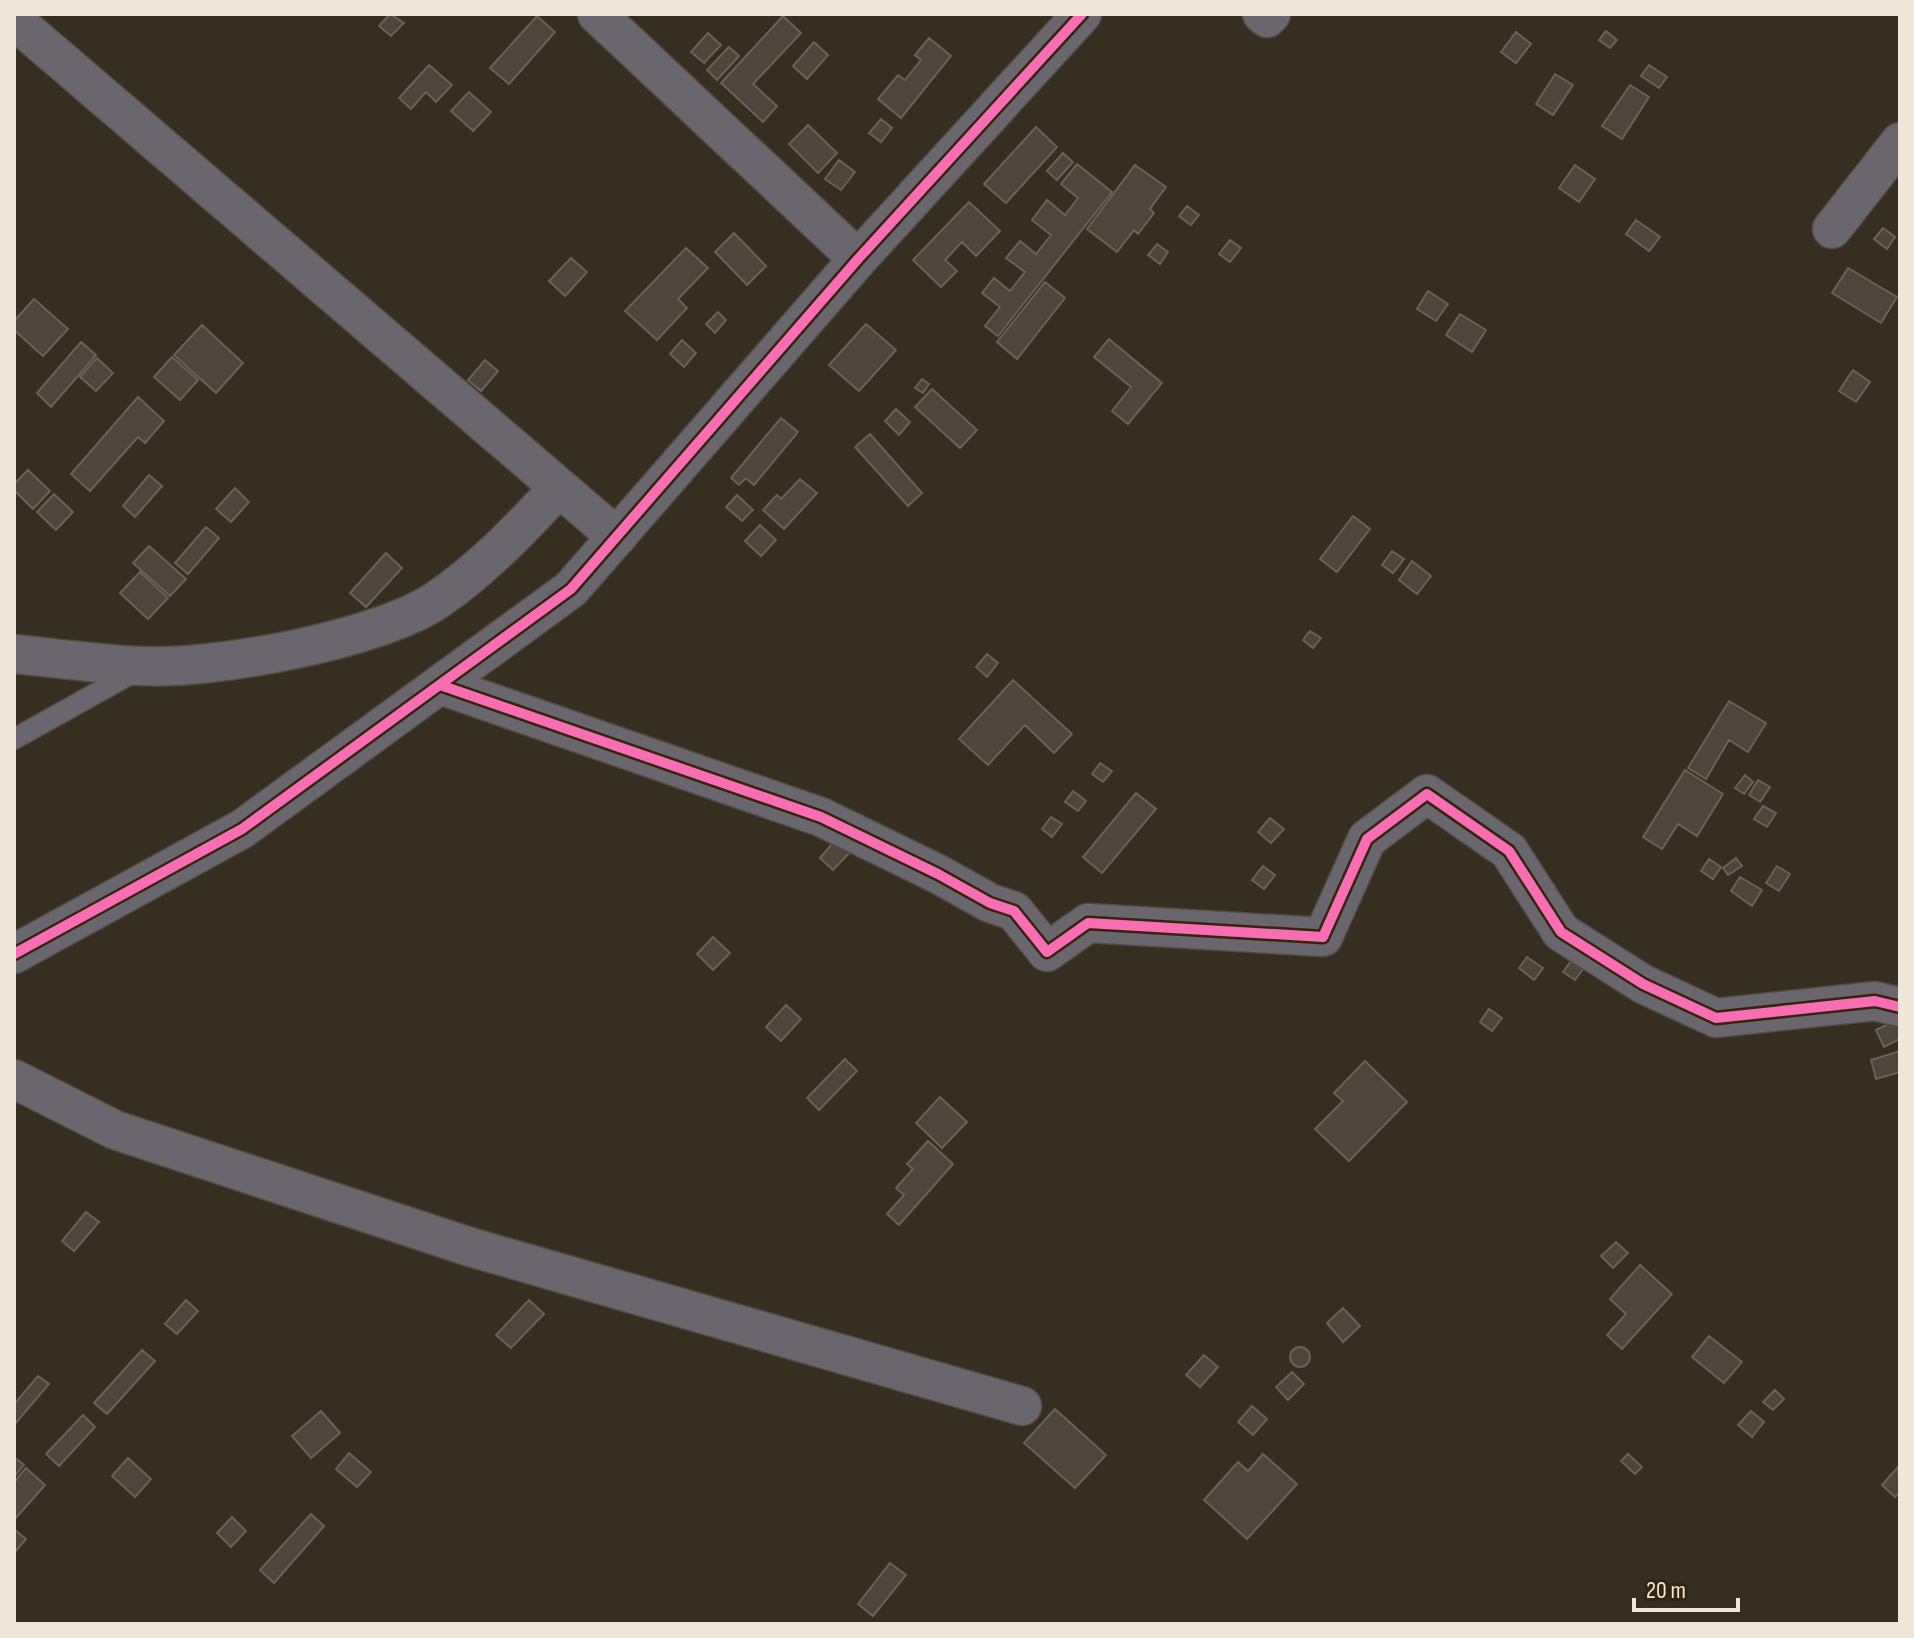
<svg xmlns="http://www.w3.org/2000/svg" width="1914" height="1638" font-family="'Sofia Sans Condensed',sans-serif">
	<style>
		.building { fill: #4e463c; stroke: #686156; stroke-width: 2 }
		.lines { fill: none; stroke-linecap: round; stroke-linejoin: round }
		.lane-casing { stroke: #524b40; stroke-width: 23 }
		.street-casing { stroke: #524b40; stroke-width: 41 }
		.lane { stroke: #69666d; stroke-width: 20 }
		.street { stroke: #69666d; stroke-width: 38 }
		.cycleway-casing { stroke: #34250f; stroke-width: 15 }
		.cycleway { stroke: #f96db3; stroke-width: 10 }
	</style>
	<rect width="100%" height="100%" fill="#362e21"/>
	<!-- building -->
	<path class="building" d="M390 14 404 23 391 36 379 26Z
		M537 16 555 32 509 84 490 68Z
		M783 16 801 33 753 84 777 106 763 122 721 83Z
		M1606 31 1617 40 1610 48 1599 40Z
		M1516 32 1531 44 1516 63 1501 52Z
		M708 33 721 45 704 63 691 52Z
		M929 38 951 56 901 118 878 99 898 75 905 80 921 60 915 55Z
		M814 42 828 55 807 79 793 66Z
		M729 47 739 56 717 80 707 70Z
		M429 65 452 85 436 102 426 92 411 109 399 98Z
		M1649 65 1667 77 1659 88 1641 76Z
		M1555 74 1573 85 1553 115 1536 104Z
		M1630 85 1649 97 1622 139 1602 126Z
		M469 92 491 112 473 131 451 111Z
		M881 119 892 128 881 142 869 133Z
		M808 125 837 153 818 173 789 144Z
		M1036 127 1057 147 1006 203 984 184Z
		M1063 153 1073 162 1057 180 1047 171Z
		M839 160 855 172 841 190 825 179Z
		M1077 164 1112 192 998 336 985 326 1000 307 982 293 994 278 1010 291 1025 272 1006 258 1020 241 1036 254 1051 235 1032 220 1047 200 1065 215 1078 198 1061 184Z
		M1135 165 1166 187 1150 209 1154 213 1138 234 1134 230 1117 252 1087 229Z
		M1575 165 1595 179 1579 202 1559 188Z
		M969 202 1000 231 976 256 962 242 945 260 957 271 941 287 913 260Z
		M1187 206 1199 215 1191 225 1179 216Z
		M1636 220 1660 237 1649 251 1626 234Z
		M1883 228 1895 237 1887 249 1874 239Z
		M734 233 766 266 747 285 715 252Z
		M1230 240 1241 248 1230 262 1219 254Z
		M1157 244 1168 252 1160 264 1148 255Z
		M686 248 708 268 678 299 687 308 657 340 625 311Z
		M571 258 587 272 565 296 549 281Z
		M1848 268 1897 297 1881 323 1832 293Z
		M1045 282 1065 298 1017 359 997 342Z
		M1428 291 1448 304 1436 321 1417 309Z
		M34 299 68 329 43 356 14 330V321Z
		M718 312 726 320 715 333 706 324Z
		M1460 314 1486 330 1472 352 1446 335Z
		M866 324 896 350 859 391 829 365Z
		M202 325 243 363 216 393 174 355Z
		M1109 339 1162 383 1128 424 1112 411 1131 387 1094 357Z
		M682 340 696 353 684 367 670 354Z
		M81 342 96 355 51 407 37 393Z
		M172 357 198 380 180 400 154 377Z
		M97 358 113 373 96 391 80 377Z
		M485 360 498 371 481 391 468 380Z
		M1853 370 1870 382 1856 402 1839 391Z
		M922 379 929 384 923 393 915 388Z
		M932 389 977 430 960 448 915 407Z
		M138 397 164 421 145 443 138 437 90 491 71 474Z
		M896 409 910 422 899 435 885 421Z
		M781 418 798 432 754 485 746 478 739 485 731 478Z
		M870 434 922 493 908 506 855 447Z
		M28 470 50 491 33 509 14 490V484Z
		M149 475 162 486 135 517 123 506Z
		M800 479 817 493 784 529 763 510 777 495 781 499Z
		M235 488 249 502 231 522 216 509Z
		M54 494 73 512 56 530 37 512Z
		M737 495 753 510 742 521 726 507Z
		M1353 516 1370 529 1337 572 1320 559Z
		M760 525 776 540 761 556 745 541Z
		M206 527 219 538 188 574 175 563Z
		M149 546 186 579 170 596 133 563Z
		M1392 551 1404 559 1393 573 1382 565Z
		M386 553 402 568 366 607 350 593Z
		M1412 561 1431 576 1417 594 1399 580Z
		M140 572 168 598 148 619 120 593Z
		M1310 631 1321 638 1313 648 1303 640Z
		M987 654 998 663 987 677 976 667Z
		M1013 680 1072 734 1054 753 1025 725 988 765 959 739Z
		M1729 701 1766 723 1748 752 1729 740 1706 779 1688 768Z
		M1100 763 1112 771 1103 782 1092 774Z
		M1685 770 1723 794 1697 836 1678 824 1662 849 1643 837Z
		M1745 775 1753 782 1744 794 1735 788Z
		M1758 780 1770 787 1760 802 1749 795Z
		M1073 791 1086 801 1078 811 1065 802Z
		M1136 793 1156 809 1102 873 1083 857Z
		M1763 806 1776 813 1767 827 1754 819Z
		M1051 817 1062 824 1052 837 1042 829Z
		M1270 818 1284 829 1271 843 1258 832Z
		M838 837 852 850 833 870 820 858Z
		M1736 858 1742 866 1728 875 1723 868Z
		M1709 859 1721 867 1713 879 1701 871Z
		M1263 866 1275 875 1264 889 1252 880Z
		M1777 866 1790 874 1779 891 1766 883Z
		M1740 877 1762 890 1752 906 1731 891Z
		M713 937 730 953 713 970 697 954Z
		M1527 957 1543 968 1534 980 1519 968Z
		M1571 961 1583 969 1575 980 1563 972Z
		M786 1005 801 1019 781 1041 766 1027Z
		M1489 1009 1502 1018 1492 1031 1480 1022Z
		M1900 1018V1039L1884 1047 1876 1030Z
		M1900 1051V1072L1876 1079 1871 1060Z
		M845 1059 857 1071 819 1110 807 1098Z
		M1365 1061 1407 1102 1349 1161 1315 1129 1343 1101 1334 1093Z
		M940 1097 967 1122 942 1148 916 1123Z
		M928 1141 953 1164 899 1225 887 1214 904 1195 896 1188 913 1169 907 1164Z
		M86 1212 99 1222 74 1251 62 1241Z
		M1616 1242 1628 1253 1613 1268 1601 1256Z
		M1640 1265 1672 1294 1622 1349 1607 1335 1626 1314 1610 1299Z
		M186 1300 198 1311 177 1334 165 1324Z
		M529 1300 544 1314 511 1348 496 1335Z
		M1343 1308 1360 1326 1343 1342 1327 1323Z
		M1709 1336 1742 1362 1724 1383 1692 1357Z
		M1290 1357a10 10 0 1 1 20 0a10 10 0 1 1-20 0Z
		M142 1350 155 1361 107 1414 94 1403Z
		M1204 1355 1218 1367 1200 1387 1186 1375Z
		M1292 1372 1304 1384 1288 1400 1276 1387Z
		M38 1376 49 1384 14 1425V1404Z
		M1775 1390 1784 1399 1773 1410 1763 1402Z
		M1252 1406 1267 1419 1253 1435 1238 1422Z
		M1055 1409 1106 1455 1075 1488 1024 1443Z
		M321 1411 340 1433 311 1458 292 1436Z
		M1751 1411 1764 1422 1752 1437 1738 1425Z
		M83 1415 95 1427 59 1466 46 1454Z
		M349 1453 371 1472 357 1487 336 1469Z
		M1263 1454 1297 1484 1247 1539 1204 1500 1238 1462 1248 1471Z
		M1628 1454 1642 1467 1635 1474 1621 1461Z
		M14 1457 24 1465 14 1477Z
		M128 1458 151 1479 135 1497 112 1476Z
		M1898 1467 1900 1492 1895 1497 1882 1485Z
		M26 1468 45 1485 14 1520V1482Z
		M311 1514 324 1526 274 1583 260 1570Z
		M232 1517 246 1531 231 1547 217 1533Z
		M14 1529 26 1539 14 1553Z
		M890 1563 906 1575 873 1616 858 1604Z"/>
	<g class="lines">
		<!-- lane casing -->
		<g class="lane-casing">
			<path id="lane" d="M14 739 136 671"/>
		</g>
		<!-- street casing -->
		<g class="street-casing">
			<path id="street" d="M597 14 858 259
				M1262 14 1267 18 1271 14
				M14 20 617 537
				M1832 229 1900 142
				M14 654C56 658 99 664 142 666 212 670 378 640 437 600 483 569 520 529 558 489
				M440 685 821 817 938 874 990 903 1014 911 1047 952 1088 923 1323 937 1367 839 1427 794 1509 851 1561 932 1643 984 1716 1018 1875 1001 1900 1007
				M14 954 242 829 571 589 858 259 1082 14
				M14 1079 115 1130 470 1247 1022 1406"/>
		</g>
		<!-- lane -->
		<use href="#lane" class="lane"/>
		<!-- street -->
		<use href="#street" class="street"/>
		<!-- cycleway casing -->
		<g class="cycleway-casing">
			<path id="cycleway" d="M440 685 821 817 938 874 990 903 1014 911 1047 952 1088 923 1323 937 1367 839 1427 794 1509 851 1561 932 1643 984 1716 1018 1875 1001 1900 1007
				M14 954 242 829 571 589 858 259 1082 14"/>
		</g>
		<!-- cycleway -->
		<use href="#cycleway" class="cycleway"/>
	</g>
	<!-- border -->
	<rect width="1914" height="1638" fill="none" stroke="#f0e6d9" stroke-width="32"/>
	<!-- scale -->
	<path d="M1634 1598v12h104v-12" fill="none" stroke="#f0e6d9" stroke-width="4"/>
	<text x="1646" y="1598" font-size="24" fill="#f0e6d9" stroke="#34250f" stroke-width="6" paint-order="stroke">20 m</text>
</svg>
